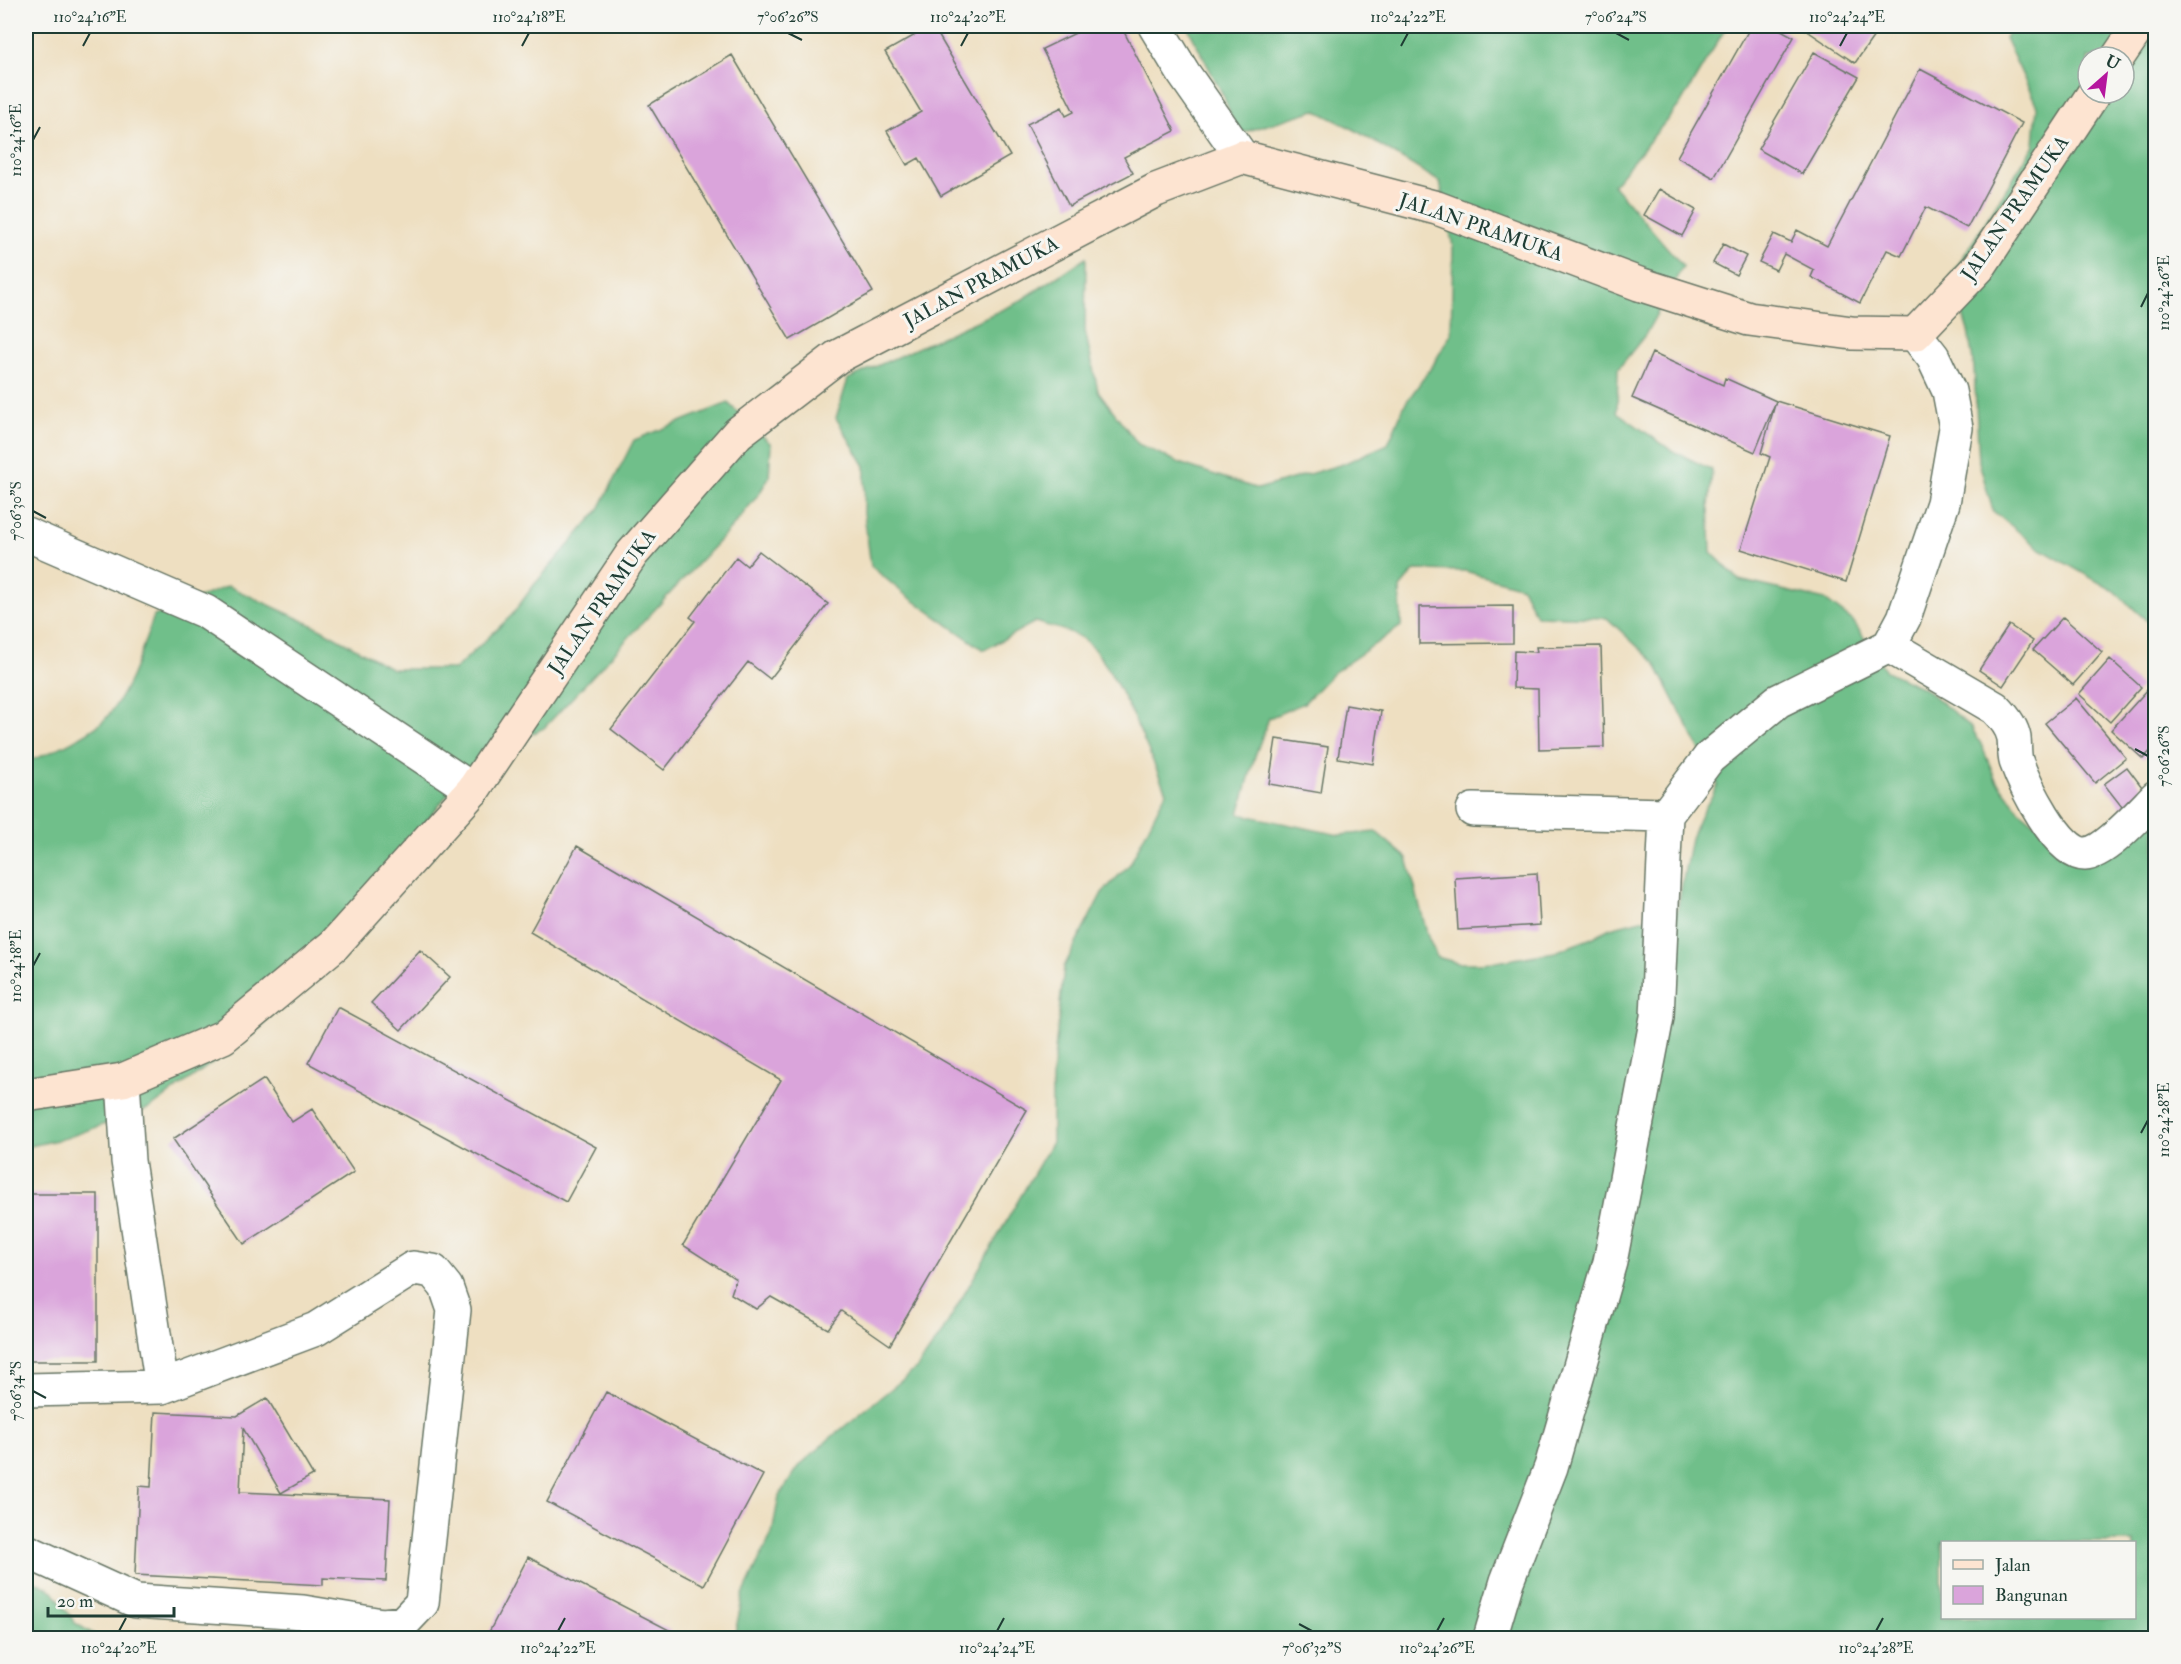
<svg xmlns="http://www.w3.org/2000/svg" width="2181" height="1664" font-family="'IM FELL Double Pica',serif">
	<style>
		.forest { fill: #70bf8a; stroke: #487e5f; stroke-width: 1.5; fill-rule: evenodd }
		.building { fill: #daa4db }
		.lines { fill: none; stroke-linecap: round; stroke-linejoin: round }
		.street-casing { stroke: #677665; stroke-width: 36 }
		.secondary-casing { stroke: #677665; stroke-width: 36 }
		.street { stroke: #fff; stroke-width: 33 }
		.secondary { stroke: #fde4d1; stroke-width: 33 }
		.ticks { fill: none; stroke: #1f3d34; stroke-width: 2 }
		.labels { text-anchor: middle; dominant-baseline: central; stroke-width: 6; stroke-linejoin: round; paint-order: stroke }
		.street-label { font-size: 20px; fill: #1f3d34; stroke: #f6f6f2 }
		.neatline { fill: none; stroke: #1f3d34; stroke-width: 2 }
		.ticks-label { font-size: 15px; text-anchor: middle; fill: #1f3d34 }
	</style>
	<rect width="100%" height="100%" fill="#f6f6f2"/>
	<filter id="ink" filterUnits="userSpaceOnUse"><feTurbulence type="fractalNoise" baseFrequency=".0167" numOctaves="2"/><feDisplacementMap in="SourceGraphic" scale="12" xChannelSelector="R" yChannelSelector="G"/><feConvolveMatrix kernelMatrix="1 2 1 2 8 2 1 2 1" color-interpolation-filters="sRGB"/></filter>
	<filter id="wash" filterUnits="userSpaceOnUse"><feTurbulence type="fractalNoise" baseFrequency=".008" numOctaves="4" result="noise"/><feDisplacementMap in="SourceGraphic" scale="24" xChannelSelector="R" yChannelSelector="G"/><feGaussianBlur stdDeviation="1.35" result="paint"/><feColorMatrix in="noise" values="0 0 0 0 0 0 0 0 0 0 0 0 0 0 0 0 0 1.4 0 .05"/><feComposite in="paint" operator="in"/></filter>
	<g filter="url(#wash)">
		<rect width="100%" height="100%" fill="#eedfc1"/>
		<!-- forest -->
		<path class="forest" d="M1187 26H1727L1681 103 1613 185 1683 266 1645 335 1618 369 1617 412 1671 450 1712 470 1709 507 1711 552 1739 580 1825 600 1853 621 1886 671 1925 689 1971 727 1981 744 1996 780 2020 811 2036 824 2099 838 2155 818V1638H734L743 1595 772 1533 779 1496 800 1465 829 1439 917 1368 940 1336 1052 1142V1079L1064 967 1102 893 1130 864 1166 792C1152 759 1111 656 1083 639 1070 630 1050 627 1035 622L984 650 903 593 871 566 864 513 865 466 836 418 848 379 1017 303 1086 258 1085 331 1098 391 1138 444 1182 464 1258 489 1343 464 1388 444 1405 404 1433 365 1451 334 1453 247 1440 182 1355 130 1315 110 1238 134 1224 97ZM1415 570 1465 571 1522 587 1536 616 1607 618 1655 663 1718 785 1700 817 1691 838 1677 911 1610 928 1592 938 1555 952 1496 962 1476 963H1458L1437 957 1428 937 1407 858 1376 832 1339 835 1239 814 1255 756 1269 718 1304 703 1333 673 1401 626 1400 588ZM1942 1542H2134V1618H1942Z
			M2012 26H2155V628L2114 591 2039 548 1993 511 1979 462 1974 368 1968 331 1951 276 2034 145 2037 106 2005 38ZM2088 57H2124V93H2088Z
			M728 403 771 444 769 477 759 494 733 526 544 728 473 763 260 1028 150 1108 66 1138 26 1147V762C46 755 94 733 107 717 131 688 141 651 154 616L228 586 321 629 392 669H455L512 615 534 585 598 511 634 440Z
			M26 1576 53 1591 75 1623 100 1638H26Z
			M256 1632 296 1633 317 1638H209Z"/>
		<g id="blocks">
			<!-- building -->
			<path class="building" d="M931 26H933L1010 156 941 196 919 158 907 165 887 131 921 112 885 52Z
				M1090 26H1121L1175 131 1124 157 1133 173 1069 206 1027 124 1062 107 1066 116 1074 112 1042 49Z
				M1751 26H1774L1794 37 1714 178 1677 157Z
				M1800 26H1881L1855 63Z
				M1814 52 1859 77 1802 174 1758 149Z
				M732 55 873 292 790 340 649 105Z
				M1920 69 2022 123 1967 228 1926 207 1901 256 1887 250 1860 303 1811 277 1814 270 1784 254 1776 270 1759 262 1774 234 1791 242 1797 230 1827 246Z
				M1659 189 1696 210 1682 236 1644 215Z
				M1723 244 1746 256 1736 275 1713 263Z
				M1652 353 1723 385 1725 378 1776 401 1755 452 1632 398Z
				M1776 401 1890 436 1846 582 1741 549 1770 457 1761 453Z
				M759 551 828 604 770 679 748 662 664 770 611 729 695 621 690 617 736 557 747 566Z
				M1513 606V643L1419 644V607Z
				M2063 617 2102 652 2073 685 2033 650Z
				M2009 625 2033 641 2003 686 1979 670Z
				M1601 646 1604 747 1539 749 1538 689 1513 688 1514 651 1537 652 1536 647Z
				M2110 659 2141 687 2110 722 2079 694Z
				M2149 688 2156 694V745L2143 759 2111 730Z
				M2076 698 2126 758 2095 783 2045 723Z
				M1346 705 1381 711 1373 764 1338 758Z
				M1276 739 1328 747 1321 793 1269 784Z
				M2127 767 2151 799 2129 816 2104 784Z
				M577 846 1027 1110 890 1345 841 1311 828 1329 771 1297 756 1309 731 1294 736 1279 683 1245 781 1080 530 932Z
				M1537 873 1540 925 1458 930 1455 878Z
				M420 950 450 977 401 1030 371 1003Z
				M338 1007 596 1147 566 1202 308 1063Z
				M264 1079 292 1122 312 1109 354 1172 244 1244 173 1139Z
				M26 1194H98V1361H26Z
				M606 1392 763 1475 704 1585 547 1502Z
				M267 1398 313 1475 281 1493 243 1428 240 1492 390 1499 386 1581 323 1578V1585L135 1575 139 1486 151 1487 155 1412 237 1416Z
				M528 1557 671 1631 667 1638H486Z"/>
		</g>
	</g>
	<g filter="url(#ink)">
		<use href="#blocks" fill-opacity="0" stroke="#677665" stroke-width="1.5"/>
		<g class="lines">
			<!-- street casing -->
			<g class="street-casing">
				<path id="street" d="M1155 26 1184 74 1242 157
					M26 534 206 612 473 790
					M1889 646 1995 708C2003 716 2012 726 2014 738 2015 746 2014 753 2016 761 2024 783 2058 855 2085 854 2105 853 2141 812 2156 797
					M1473 810 1666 815
					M26 1390 162 1387
					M26 1551 136 1601 303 1612 382 1625 403 1623 422 1603 454 1310 446 1287 433 1271 413 1268 316 1329 162 1387 128 1161 123 1080
					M1490 1638 1507 1581 1551 1467 1610 1262 1657 1017 1666 815 1709 758 1778 701 1889 646 1904 618 1943 503 1956 428 1949 391 1933 357 1915 334"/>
			</g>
			<!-- secondary casing -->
			<g class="secondary-casing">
				<path id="secondary" d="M2118 57 2139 26
					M26 1095 123 1080 223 1037 334 945 473 790 632 554 738 433 837 357 1156 190 1242 157 1437 208 1639 284 1749 319 1852 333 1915 334 1979 267 2094 93"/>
			</g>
			<!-- street -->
			<use href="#street" class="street"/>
			<!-- secondary -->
			<use href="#secondary" class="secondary"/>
		</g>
	</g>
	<!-- ticks -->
	<path class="ticks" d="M788 33 802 40M1616 33 1629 40M83 46 90 33M522 46 529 33M961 46 968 33M1401 46 1408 33M1840 46 1847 33M33 140 40 127M2141 307 2148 293M33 511 46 518M2135 749 2148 756M33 966 40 953M2141 1133 2148 1120M33 1391 46 1398M1299 1624 1312 1631M119 1631 126 1618M558 1631 565 1618M997 1631 1004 1618M1437 1631 1444 1618M1876 1631 1883 1618"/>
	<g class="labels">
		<!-- street labels -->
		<g class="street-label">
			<text transform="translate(2015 208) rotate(-55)">JALAN PRAMUKA</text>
			<text transform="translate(1481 227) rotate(19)">JALAN PRAMUKA</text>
			<text transform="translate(981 282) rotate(-28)">JALAN PRAMUKA</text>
			<text transform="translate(602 602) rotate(-55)">JALAN PRAMUKA</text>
		</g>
	</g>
	<!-- margin -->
	<rect width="2181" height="1664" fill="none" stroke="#f6f6f2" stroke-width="66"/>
	<!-- legend -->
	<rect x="1941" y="1541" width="195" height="78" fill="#f6f6f2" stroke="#a0aca6" stroke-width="1.5"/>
	<rect x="1953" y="1560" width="30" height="9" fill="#fde4d1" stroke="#a0aca6" stroke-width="1.5"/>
	<text x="1995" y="1571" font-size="18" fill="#1f3d34">Jalan</text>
	<rect x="1953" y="1586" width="30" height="18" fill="#daa4db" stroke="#a0aca6" stroke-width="1.5"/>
	<text x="1995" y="1601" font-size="18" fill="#1f3d34">Bangunan</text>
	<!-- north arrow -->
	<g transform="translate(2106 75) rotate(28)"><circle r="28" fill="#f6f6f2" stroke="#a0aca6" stroke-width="1.5"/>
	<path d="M0-4.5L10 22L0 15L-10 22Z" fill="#b5179e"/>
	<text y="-9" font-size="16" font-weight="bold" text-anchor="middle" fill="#1f3d34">U</text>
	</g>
	<!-- scale -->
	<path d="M48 1607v9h126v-9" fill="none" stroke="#1f3d34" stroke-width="3"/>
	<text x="57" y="1607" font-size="18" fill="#1f3d34" stroke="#f6f6f2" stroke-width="4.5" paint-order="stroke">20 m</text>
	<rect x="33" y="33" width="2115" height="1598" class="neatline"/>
	<g class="ticks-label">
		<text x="90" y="22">110°24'16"E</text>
		<text x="529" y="22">110°24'18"E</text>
		<text x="788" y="22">7°06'26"S</text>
		<text x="968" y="22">110°24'20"E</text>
		<text x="1408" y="22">110°24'22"E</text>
		<text x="1616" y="22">7°06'24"S</text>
		<text x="1847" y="22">110°24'24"E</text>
		<text transform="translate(16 140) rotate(-90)" y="5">110°24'16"E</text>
		<text transform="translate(2164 293) rotate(-90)" y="5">110°24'26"E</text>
		<text transform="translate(16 511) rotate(-90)" y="5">7°06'30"S</text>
		<text transform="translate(2164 756) rotate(-90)" y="5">7°06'26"S</text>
		<text transform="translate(16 966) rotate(-90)" y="5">110°24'18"E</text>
		<text transform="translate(2164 1120) rotate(-90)" y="5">110°24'28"E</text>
		<text transform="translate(16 1391) rotate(-90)" y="5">7°06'34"S</text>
		<text x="119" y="1653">110°24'20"E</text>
		<text x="558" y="1653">110°24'22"E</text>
		<text x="997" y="1653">110°24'24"E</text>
		<text x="1312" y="1653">7°06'32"S</text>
		<text x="1437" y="1653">110°24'26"E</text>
		<text x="1876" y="1653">110°24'28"E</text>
	</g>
</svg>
